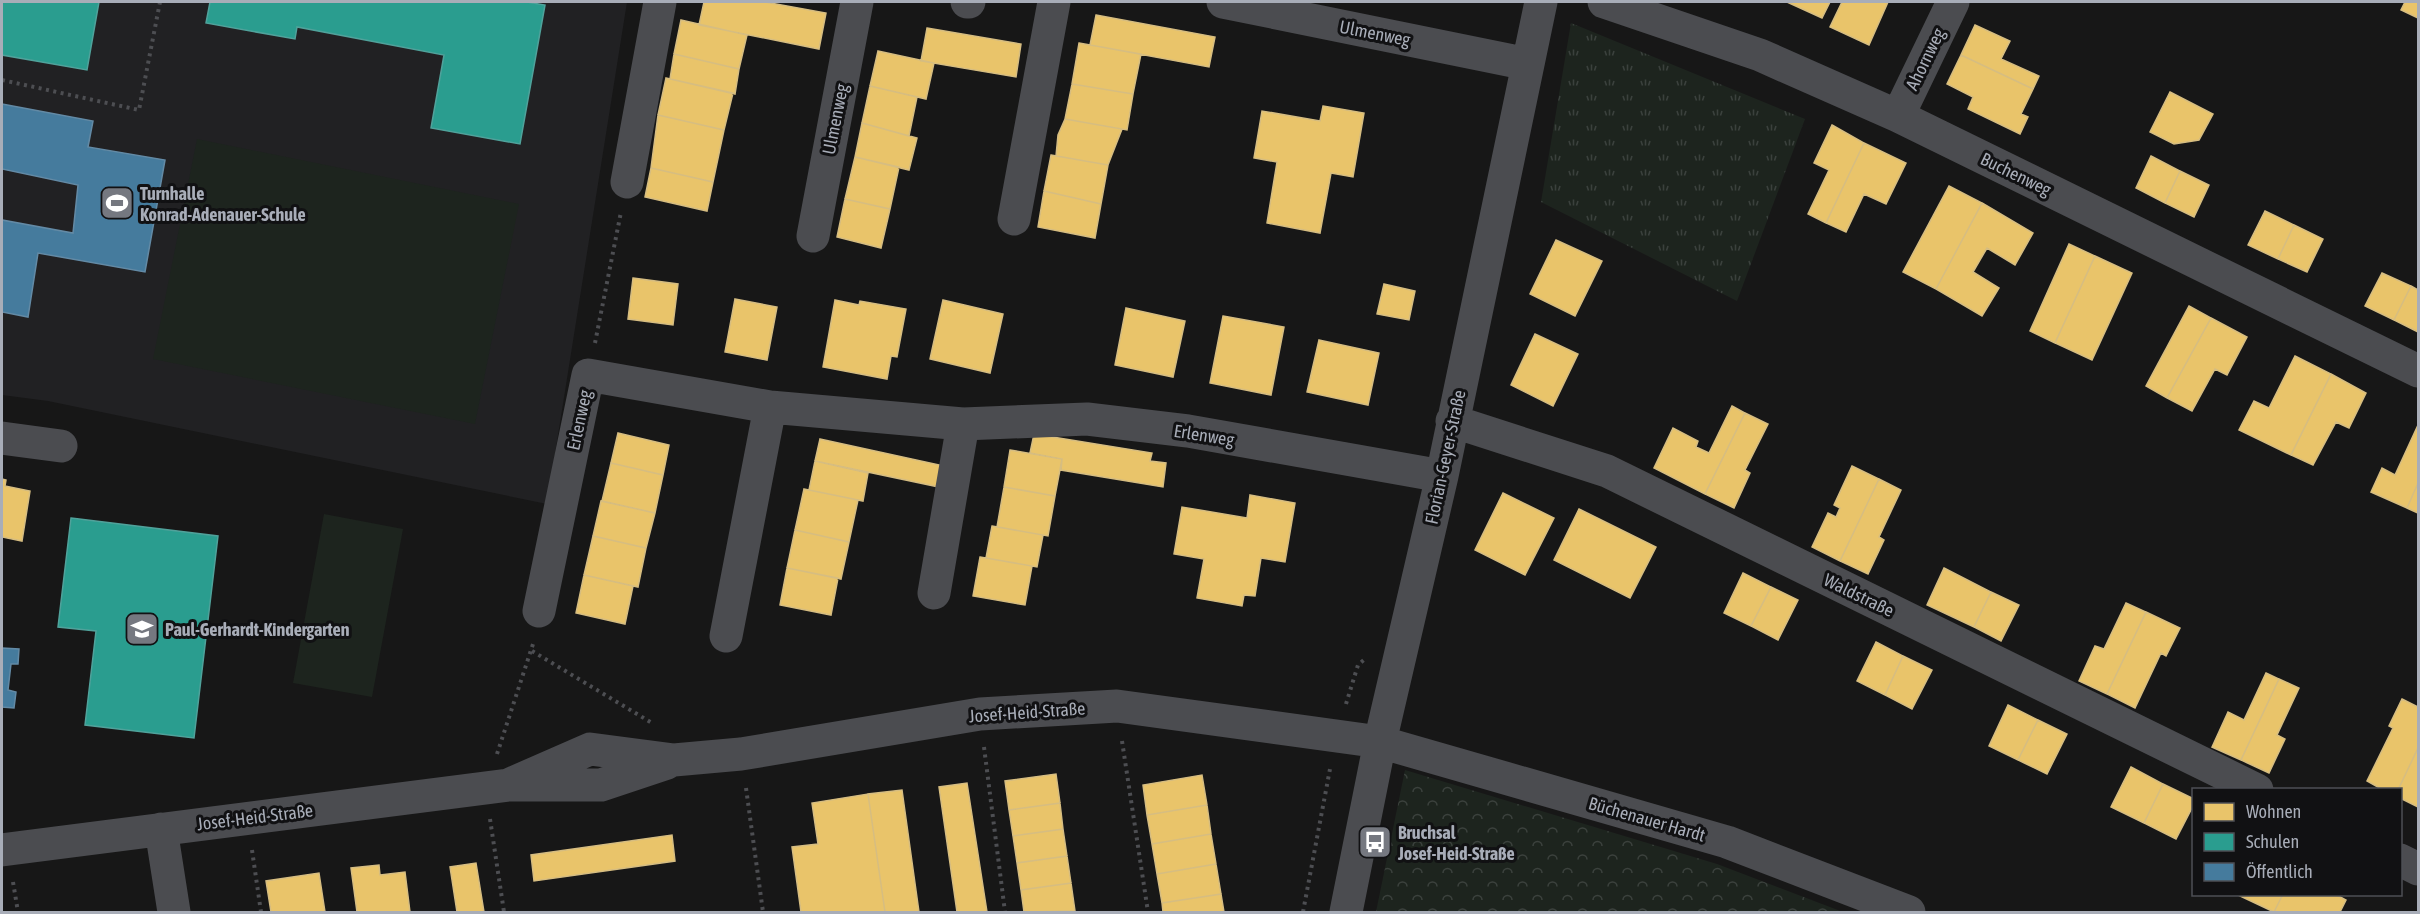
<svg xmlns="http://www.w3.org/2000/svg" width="2420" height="914" font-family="'Asap Condensed',sans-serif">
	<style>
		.built { fill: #212123 }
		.forest { fill: url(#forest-crowns) }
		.park { fill: url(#park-tufts) }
		.pitch { fill: #1d241e }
		.homes { fill: #e9c46a; stroke: #d6bd81; stroke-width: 1.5 }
		.schools { fill: #2a9d8f; stroke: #50a29b; stroke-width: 1.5 }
		.public { fill: #457b9d; stroke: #638aa5; stroke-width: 1.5 }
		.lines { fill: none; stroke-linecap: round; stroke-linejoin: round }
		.path { stroke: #4d4e52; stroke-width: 4; stroke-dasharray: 3 4.5; stroke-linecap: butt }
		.minor { stroke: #4b4c50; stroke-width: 33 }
		.labels { text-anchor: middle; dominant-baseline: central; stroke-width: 6; stroke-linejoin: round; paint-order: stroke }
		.street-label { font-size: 18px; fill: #a8adb8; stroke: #111113 }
		.poi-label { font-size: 18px; font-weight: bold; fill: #a8adb8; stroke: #111113; text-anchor: start }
	</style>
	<defs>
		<pattern id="forest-crowns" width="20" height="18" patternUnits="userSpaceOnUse" patternTransform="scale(1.5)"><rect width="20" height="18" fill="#1d241e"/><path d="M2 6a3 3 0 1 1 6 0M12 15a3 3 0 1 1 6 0" fill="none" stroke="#3b413d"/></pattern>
		<pattern id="park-tufts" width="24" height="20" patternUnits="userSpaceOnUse" patternTransform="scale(1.5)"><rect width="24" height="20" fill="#1d241e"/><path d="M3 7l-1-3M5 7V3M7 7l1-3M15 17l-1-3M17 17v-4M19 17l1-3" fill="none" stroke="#3b413d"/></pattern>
	</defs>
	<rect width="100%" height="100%" fill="#171717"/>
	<!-- built -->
	<path class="built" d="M2 2H627L547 504 48 401 2 395Z"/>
	<!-- forest -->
	<path class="forest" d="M1405 770 1717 864 1843 912H1376Z"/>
	<!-- park -->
	<path class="park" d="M1571 23 1805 119 1737 301 1541 202Z"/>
	<!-- pitch -->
	<path class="pitch" d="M197 139 519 204 475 424 153 359Z
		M324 514 403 529 372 697 293 683Z"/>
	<!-- homes -->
	<path class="homes" d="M704 2H765L826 13 819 49 699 25Z
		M1787 2H1830L1822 18Z
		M1842 2H1888L1869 45 1830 27Z
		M2405 2H2418V18L2401 10Z
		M1096 15 1215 37 1209 67 1090 45Z
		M681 20 747 35 739 69 674 54Z
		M1975 25 2010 41 2001 59 2039 76 2033 89 1961 55Z
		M927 28 1021 44 1016 77 921 61Z
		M1079 43 1141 54 1133 94 1072 84Z
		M878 51 934 63 926 99 870 86Z
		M674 54 739 69 735 94 670 79Z
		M1961 55 2033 89 2021 114 2028 117 2020 134 1968 109 1973 97 1947 84Z
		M666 78 733 93 724 130 658 115Z
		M1072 84 1133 94 1127 130 1065 119Z
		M870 86 917 97 909 136 862 123Z
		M2170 92 2213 114 2199 140 2174 144 2150 132Z
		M1323 106 1364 113 1353 177 1331 173 1320 233 1267 223 1277 162 1254 158 1262 111 1320 121Z
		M658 115 724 130 713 182 651 168Z
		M1065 119 1122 129 1108 165 1056 156 1058 135Z
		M862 123 917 138 909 170 855 157Z
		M1832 125 1864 143 1826 223 1808 214 1829 170 1814 163Z
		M1864 143 1906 163 1886 204 1864 194 1846 232 1826 223Z
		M1051 155 1108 165 1101 204 1044 191Z
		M2151 156 2180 171 2165 203 2136 188Z
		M855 157 899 167 890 209 845 199Z
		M651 168 713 182 707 211 645 197Z
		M2180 171 2209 185 2194 217 2165 203Z
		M1949 186 1982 203 1936 289 1903 272Z
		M1044 191 1101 204 1095 238 1038 227Z
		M845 199 890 209 881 248 837 237Z
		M1982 203 2033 233 2015 265 1987 248 1973 272 1999 288 1982 316 1936 289Z
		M2265 211 2294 225 2278 259 2248 245Z
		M2294 225 2323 239 2307 272 2278 259Z
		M1556 240 1602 261 1575 316 1530 294Z
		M2069 244 2095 256 2055 343 2030 331Z
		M2095 256 2132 273 2092 360 2055 343Z
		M2382 273 2411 286 2394 320 2365 306Z
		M633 278 678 284 673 325 628 319Z
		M1384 284 1415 291 1409 320 1377 314Z
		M2411 286 2418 290V332L2394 320Z
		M735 299 777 307 767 360 725 352Z
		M835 300 859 305 860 301 906 309 897 357 891 356 887 379 823 367Z
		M943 300 1003 314 990 373 930 359Z
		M2189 306 2211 318 2167 398 2146 386Z
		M1126 308 1185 321 1173 377 1115 365Z
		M1223 316 1284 327 1271 395 1210 383Z
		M2211 318 2247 337 2227 375 2215 369 2192 411 2167 398Z
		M1535 334 1578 354 1553 406 1511 385Z
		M1319 340 1379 353 1368 405 1307 392Z
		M2295 356 2331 374 2291 455 2239 430 2254 401 2269 408Z
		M2331 374 2366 393 2349 428 2336 422 2313 465 2291 455Z
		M1732 406 1745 413 1705 494 1654 468 1673 428 1698 441 1696 447 1709 453Z
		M1745 413 1768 424 1745 470 1750 473 1734 508 1705 494Z
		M2418 425V483L2407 508 2371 492 2382 468 2395 475Z
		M618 433 669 445 663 475 611 463Z
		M1034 434 1152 453 1150 461 1166 463 1163 487 1061 470 1062 459 1030 453Z
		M820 439 944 466 939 487 815 461Z
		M1010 450 1062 459 1055 496 1004 487Z
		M815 461 868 473 863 501 809 490Z
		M611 463 663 475 655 513 602 501Z
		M1852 466 1879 479 1840 561 1812 547 1828 513 1836 517 1840 508 1834 505Z
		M2 479 6 480 5 486 30 491 22 541 2 537Z
		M1879 479 1901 490 1879 537 1884 540 1868 574 1840 561Z
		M2418 483V513L2407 508Z
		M1004 487 1055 496 1048 536 997 527Z
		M804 489 858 500 849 542 795 530Z
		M1503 493 1554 518 1525 575 1475 550Z
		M1250 495 1295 503 1285 562 1261 558 1255 596 1244 595 1242 606 1197 598 1204 559 1174 554 1182 507 1247 518Z
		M601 501 655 513 646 548 593 536Z
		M1579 509 1656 547 1630 598 1554 560Z
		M992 526 1043 535 1037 567 986 558Z
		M795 530 849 542 841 579 787 568Z
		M593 536 646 548 638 587 584 575Z
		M980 557 1032 566 1025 605 973 596Z
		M787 568 838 578 831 615 780 605Z
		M1944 568 1991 592 1974 627 1927 605Z
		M1743 573 1771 587 1751 626 1724 613Z
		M584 575 633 586 625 624 576 613Z
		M1771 587 1798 600 1778 640 1751 626Z
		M1991 592 2019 605 2001 641 1974 627Z
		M2126 603 2146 612 2107 694 2079 681 2095 646 2104 649Z
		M2146 612 2180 628 2166 656 2161 653 2135 708 2107 694Z
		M1876 642 1903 656 1885 695 1857 681Z
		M1903 656 1932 670 1912 709 1885 695Z
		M2266 673 2279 679 2241 760 2212 747 2228 712 2244 720Z
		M2279 679 2299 688 2277 735 2285 739 2269 773 2241 760Z
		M2402 699 2418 707V748L2398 790H2383L2367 781 2393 728 2389 726Z
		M2008 705 2038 720 2018 760 1989 746Z
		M2038 720 2067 734 2047 774 2018 760Z
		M2418 748V807L2400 798V790H2398Z
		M2131 767 2163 784 2144 823 2111 807Z
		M1056 774 1060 803 1009 810 1005 781Z
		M1202 775 1207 805 1147 815 1143 785Z
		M967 783 987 912H957L939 787Z
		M2163 784 2194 799V804L2176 839 2144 823Z
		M902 790 919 912H885L868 794Z
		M868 794 885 912H801L792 847 818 844 812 803Z
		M1060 803 1063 829 1013 836 1009 810Z
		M1207 805 1211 834 1152 844 1147 815Z
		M1063 829 1067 856 1017 863 1013 836Z
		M1211 834 1216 864 1157 874 1152 844Z
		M672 835 675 861 534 881 531 855Z
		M1067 856 1071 883 1021 890 1017 863Z
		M476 863 484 912H457L450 867Z
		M1216 864 1221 894 1162 903 1157 874Z
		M379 865 380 875 405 872 410 912H357L351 868Z
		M319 873 325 912H271L266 881Z
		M1071 883 1075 911 1024 912 1021 890Z
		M1221 894 1224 912H1163L1162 903Z
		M2236 894H2283L2274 912Z
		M2283 894H2335L2346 900 2340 912H2274Z"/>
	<!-- schools -->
	<path class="schools" d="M2 2H99L87 70 2 55Z
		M210 2H527L545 5 520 144 431 128 444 55 297 27 295 39 206 23Z
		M71 518 218 536 194 738 85 725 96 631 58 627Z"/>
	<!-- public -->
	<path class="public" d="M2 104 93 121 88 147 165 160 145 272 38 253 28 317 2 312V220L73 233 78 185 2 169Z
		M2 648 19 649 18 664H11L8 690 16 692 14 708 2 707Z"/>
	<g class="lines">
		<!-- path -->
		<path class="path" d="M2 80 139 110 160 2
			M595 343 621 212
			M532 651 652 723
			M1346 704 1358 665 1365 659
			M1122 741 1148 912
			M984 747 1005 912
			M497 754 534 641
			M746 788 763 912
			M490 819 504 912
			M252 850 261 912
			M13 882 18 912
			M1303 912 1330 769"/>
		<!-- minor -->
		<path class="minor" d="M967 2H969
			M1223 2 1528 64
			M1604 2 1760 55 1898 116 2418 371
			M1898 116 1953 2
			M627 182 660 2
			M1014 219 1054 2
			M813 236 857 2
			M1452 421 1607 471 2257 790
			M2 438 61 446
			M934 593 963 424
			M539 611 588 375 770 407 963 424 1087 419 1188 431 1442 476
			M726 636 770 407
			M508 785 590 749 674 760 741 754 980 714 1117 706 1380 742 1727 842 1909 912
			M161 829 174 912
			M2 850 508 785H601L667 763
			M2400 860 2418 869
			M1346 912 1380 742 1442 476 1541 2"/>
	</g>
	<!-- icons -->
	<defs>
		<g id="stadium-square" transform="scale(1.725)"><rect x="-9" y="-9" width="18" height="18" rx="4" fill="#757880" stroke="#111113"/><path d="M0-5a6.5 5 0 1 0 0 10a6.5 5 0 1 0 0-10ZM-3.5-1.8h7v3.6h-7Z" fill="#fff"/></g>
		<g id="school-square" transform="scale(1.725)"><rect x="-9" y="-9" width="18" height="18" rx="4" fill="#757880" stroke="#111113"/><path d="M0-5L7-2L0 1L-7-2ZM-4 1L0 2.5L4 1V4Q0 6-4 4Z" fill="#fff"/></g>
		<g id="bus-square" transform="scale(1.725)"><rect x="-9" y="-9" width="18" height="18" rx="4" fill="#757880" stroke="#111113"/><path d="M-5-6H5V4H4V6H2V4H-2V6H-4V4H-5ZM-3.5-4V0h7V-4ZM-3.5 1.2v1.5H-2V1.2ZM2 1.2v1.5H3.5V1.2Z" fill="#fff"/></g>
	</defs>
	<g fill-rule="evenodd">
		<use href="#stadium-square" x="117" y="203"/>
		<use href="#school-square" x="142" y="629"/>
		<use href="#bus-square" x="1375" y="842"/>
	</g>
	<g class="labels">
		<!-- street labels -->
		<g class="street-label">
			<text transform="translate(1375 33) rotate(11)">Ulmenweg</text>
			<text transform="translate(1925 59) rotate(-64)">Ahornweg</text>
			<text transform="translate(835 119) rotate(-79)">Ulmenweg</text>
			<text transform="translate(2016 174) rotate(26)">Buchenweg</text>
			<text transform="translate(579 420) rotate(-78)">Erlenweg</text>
			<text transform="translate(1204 435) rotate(9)">Erlenweg</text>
			<text transform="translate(1445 457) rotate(-78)">Florian-Geyer-Straße</text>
			<text transform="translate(1859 595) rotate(26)">Waldstraße</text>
			<text transform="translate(1027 712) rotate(-4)">Josef-Heid-Straße</text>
			<text transform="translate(255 817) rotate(-7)">Josef-Heid-Straße</text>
			<text transform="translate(1647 819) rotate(16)">Büchenauer Hardt</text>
		</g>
		<!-- poi labels -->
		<g class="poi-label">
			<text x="140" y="193">Turnhalle<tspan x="140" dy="21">Konrad-Adenauer-Schule</tspan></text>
			<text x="165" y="629">Paul-Gerhardt-Kindergarten</text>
			<text x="1398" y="832">Bruchsal<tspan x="1398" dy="21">Josef-Heid-Straße</tspan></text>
		</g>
	</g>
	<!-- border -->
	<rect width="2420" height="914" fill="none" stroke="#a8adb8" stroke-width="6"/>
	<!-- legend -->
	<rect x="2192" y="788" width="210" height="108" fill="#111113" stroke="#4d4f55" stroke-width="1.5"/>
	<rect x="2204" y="803" width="30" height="18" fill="#e9c46a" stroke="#4d4f55" stroke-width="1.5"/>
	<text x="2246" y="818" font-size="18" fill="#a8adb8">Wohnen</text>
	<rect x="2204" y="833" width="30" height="18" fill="#2a9d8f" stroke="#4d4f55" stroke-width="1.5"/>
	<text x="2246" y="848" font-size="18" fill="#a8adb8">Schulen</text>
	<rect x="2204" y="863" width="30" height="18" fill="#457b9d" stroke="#4d4f55" stroke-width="1.5"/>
	<text x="2246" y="878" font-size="18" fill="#a8adb8">Öffentlich</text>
</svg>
